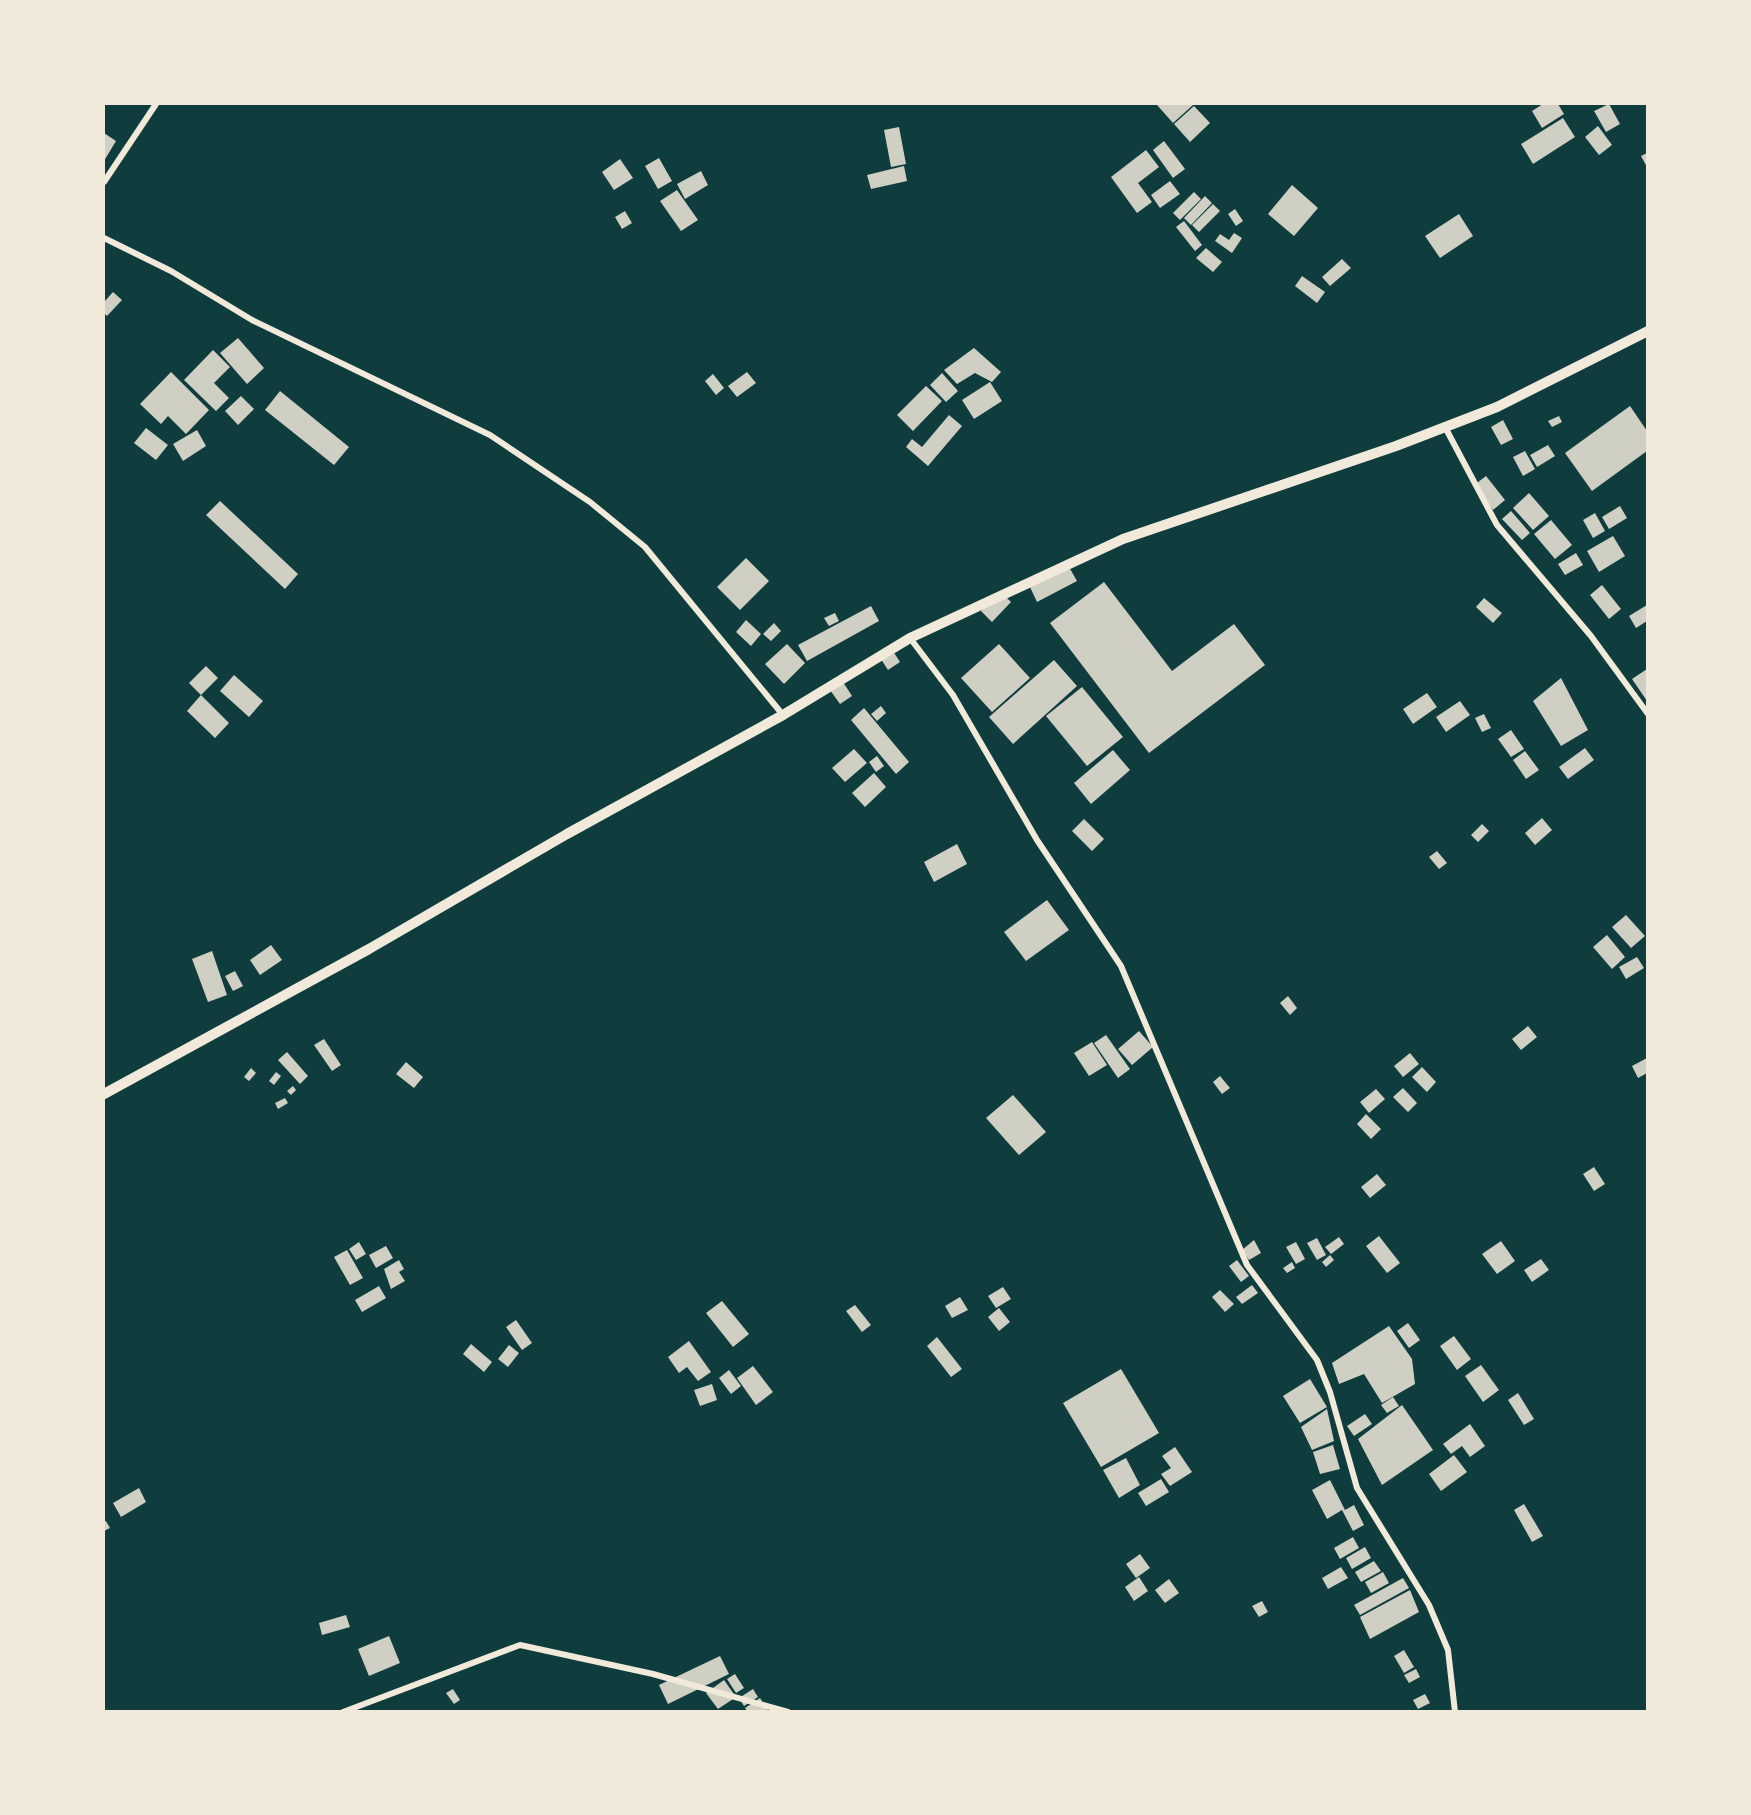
<svg xmlns="http://www.w3.org/2000/svg" width="1751" height="1815" font-family="'Fira Sans',sans-serif">
	<style>
		.building { fill: #cfcfc3 }
		.lines { fill: none; stroke-linecap: round; stroke-linejoin: round }
		.minor { stroke: #f1e9da; stroke-width: 6 }
		.tertiary { stroke: #f1e9da; stroke-width: 10 }
	</style>
	<rect width="100%" height="100%" fill="#0f3d3e"/>
	<!-- building -->
	<path class="building" d="M1159 104H1192L1193 105 1173 123 1157 105Z
		M1543 104H1558L1564 114 1542 128 1532 111Z
		M1609 104 1620 124 1606 132 1594 111Z
		M1194 106 1210 123 1190 142 1174 124Z
		M1563 118 1575 137 1533 164 1521 144Z
		M1598 126 1612 145 1599 155 1585 137Z
		M899 127 906 164 891 167 884 130Z
		M104 133 116 141 104 161Z
		M1164 141 1185 169 1173 178 1153 150Z
		M1146 150 1159 167 1138 183 1152 202 1137 213 1111 177Z
		M1647 153V167L1641 156Z
		M659 158 672 181 658 189 645 166Z
		M620 159 633 178 614 190 602 172Z
		M904 166 907 181 871 189 867 175Z
		M701 171 708 185 685 199 677 184Z
		M1170 181 1180 194 1160 208 1151 195Z
		M1292 185 1318 208 1294 236 1268 214Z
		M677 190 698 220 681 231 660 201Z
		M1194 192 1201 199 1180 220 1173 213Z
		M1205 196 1212 203 1191 225 1184 218Z
		M1213 204 1220 211 1199 232 1192 225Z
		M1235 209 1243 221 1236 226 1228 214Z
		M625 211 632 223 622 229 615 217Z
		M1459 214 1473 236 1440 258 1425 236Z
		M1184 221 1202 245 1195 251 1176 227Z
		M1234 233 1242 238 1232 253 1215 241 1220 234 1229 240Z
		M1206 248 1222 262 1213 272 1196 258Z
		M1342 259 1351 268 1330 286 1322 277Z
		M1302 276 1325 292 1317 303 1295 286Z
		M113 292 122 300 107 316 104 313V302Z
		M238 338 264 368 247 384 220 353Z
		M974 348 1001 372 992 382 975 373 957 384 944 370Z
		M213 350 230 367 214 383 229 398 216 411 184 380Z
		M171 372 209 410 186 434 168 416 161 424 140 404Z
		M747 372 756 383 737 397 728 386Z
		M942 373 958 391 946 402 930 385Z
		M713 374 724 388 716 395 705 381Z
		M990 382 1002 401 974 419 962 400Z
		M926 386 942 401 913 431 897 415Z
		M280 391 349 447 334 465 265 410Z
		M241 396 254 409 238 425 225 411Z
		M1630 406 1647 431V451L1592 491 1565 453Z
		M949 415 962 426 928 466 906 447 912 439 922 447Z
		M1559 416 1562 422 1552 427 1548 421Z
		M1503 420 1513 439 1501 445 1491 427Z
		M146 428 168 445 156 460 134 443Z
		M197 430 206 446 183 461 173 444Z
		M1548 445 1555 456 1537 467 1530 455Z
		M1525 451 1535 469 1523 476 1513 457Z
		M1486 476 1505 500 1493 510 1473 486Z
		M1529 493 1549 516 1533 530 1513 508Z
		M220 501 298 574 285 589 206 515Z
		M1620 506 1627 518 1609 529 1602 517Z
		M1511 511 1530 533 1522 540 1502 519Z
		M1595 513 1605 531 1593 538 1583 520Z
		M1551 520 1572 545 1555 559 1534 534Z
		M1613 536 1625 556 1599 572 1587 551Z
		M1576 553 1583 565 1565 575 1558 564Z
		M746 558 769 581 740 610 717 587Z
		M1069 567 1077 581 1037 602 1030 587Z
		M1104 582 1172 671 1234 624 1265 665 1149 753 1050 623Z
		M1602 585 1621 609 1609 619 1590 595Z
		M1000 591 1011 602 992 622 981 611Z
		M1484 598 1502 613 1493 623 1476 607Z
		M1647 605V621L1636 628 1629 616Z
		M871 606 879 621 807 661 798 645Z
		M835 613 839 621 829 626 824 618Z
		M746 620 761 634 751 646 736 632Z
		M774 623 781 631 771 641 763 634Z
		M787 644 805 663 784 684 765 664Z
		M999 644 1030 678 992 712 961 678Z
		M891 648 900 662 888 670 879 656Z
		M1054 660 1077 686 1013 744 989 717Z
		M206 666 218 678 201 695 189 683Z
		M1647 669V701L1632 679Z
		M234 675 263 701 249 717 220 691Z
		M1561 678 1588 730 1561 746 1533 701Z
		M843 682 852 696 840 704 830 690Z
		M1082 687 1123 737 1087 766 1046 716Z
		M1427 693 1437 707 1413 724 1403 709Z
		M201 695 229 723 215 738 187 711Z
		M1460 701 1470 715 1446 732 1436 717Z
		M881 706 886 713 877 721 871 714Z
		M864 708 909 762 896 774 851 720Z
		M1484 714 1491 728 1482 732 1475 718Z
		M1511 730 1524 749 1511 757 1498 739Z
		M1585 748 1594 760 1568 779 1559 767Z
		M854 749 867 763 845 782 832 768Z
		M1113 750 1130 770 1091 804 1074 783Z
		M1525 751 1539 770 1526 779 1513 760Z
		M877 756 884 766 876 772 869 762Z
		M874 773 886 787 865 807 852 793Z
		M1542 818 1552 830 1535 845 1525 833Z
		M1084 819 1104 839 1092 851 1072 831Z
		M1482 824 1489 831 1478 842 1471 835Z
		M957 844 967 864 934 882 924 862Z
		M1437 851 1447 863 1439 869 1429 857Z
		M1047 900 1069 930 1026 961 1004 932Z
		M1626 915 1645 936 1631 948 1612 927Z
		M1607 935 1625 957 1612 969 1593 947Z
		M271 945 282 960 260 975 250 960Z
		M212 951 227 995 208 1002 192 959Z
		M1637 957 1644 968 1626 979 1619 967Z
		M235 971 243 986 233 991 225 976Z
		M1288 996 1297 1008 1290 1015 1280 1003Z
		M1528 1026 1537 1037 1521 1050 1512 1039Z
		M1139 1031 1153 1047 1132 1065 1118 1049Z
		M1106 1035 1130 1069 1118 1078 1094 1043Z
		M324 1039 341 1065 332 1071 314 1045Z
		M1092 1042 1107 1065 1089 1076 1074 1053Z
		M287 1052 308 1076 300 1084 278 1060Z
		M1410 1053 1419 1064 1403 1077 1394 1066Z
		M1647 1058V1073L1638 1078 1632 1066Z
		M406 1062 423 1077 414 1088 396 1074Z
		M1422 1067 1436 1082 1427 1092 1412 1077Z
		M251 1068 256 1073 249 1081 244 1077Z
		M276 1072 281 1076 274 1085 269 1081Z
		M1220 1076 1230 1088 1222 1094 1213 1082Z
		M293 1086 296 1090 291 1095 287 1091Z
		M1403 1088 1417 1103 1408 1112 1393 1097Z
		M1376 1089 1385 1099 1369 1113 1360 1102Z
		M1013 1095 1046 1132 1019 1155 986 1118Z
		M285 1098 288 1103 278 1109 275 1103Z
		M1366 1114 1381 1129 1371 1139 1357 1124Z
		M1594 1167 1605 1184 1594 1191 1583 1174Z
		M1377 1174 1386 1185 1370 1198 1361 1187Z
		M1379 1236 1400 1263 1387 1273 1366 1246Z
		M1339 1237 1344 1244 1331 1254 1325 1247Z
		M1317 1238 1326 1255 1317 1260 1307 1243Z
		M1254 1240 1261 1253 1249 1260 1242 1250Z
		M1501 1241 1515 1261 1497 1274 1482 1254Z
		M359 1242 366 1254 356 1260 349 1249Z
		M1296 1242 1305 1259 1296 1264 1286 1247Z
		M386 1246 393 1258 376 1268 369 1255Z
		M347 1250 363 1278 350 1285 334 1257Z
		M1330 1255 1334 1260 1326 1267 1322 1262Z
		M1541 1259 1549 1270 1532 1282 1524 1270Z
		M399 1260 404 1269 399 1272 405 1281 391 1289 384 1269Z
		M1237 1260 1249 1276 1241 1282 1229 1266Z
		M1292 1262 1295 1268 1287 1273 1283 1268Z
		M1252 1285 1258 1293 1242 1304 1236 1297Z
		M379 1286 386 1298 362 1312 355 1300Z
		M1003 1287 1011 1299 996 1308 988 1296Z
		M1220 1290 1234 1304 1225 1312 1212 1297Z
		M960 1297 968 1310 952 1318 945 1306Z
		M722 1301 749 1334 733 1347 706 1313Z
		M855 1305 871 1325 862 1332 846 1311Z
		M999 1308 1010 1322 999 1331 988 1317Z
		M516 1320 532 1343 522 1350 506 1327Z
		M1408 1323 1420 1340 1409 1348 1397 1331Z
		M1389 1326 1412 1359 1415 1384 1382 1403 1364 1374 1339 1384 1332 1363Z
		M1454 1336 1471 1359 1457 1370 1440 1346Z
		M937 1337 962 1369 951 1377 927 1346Z
		M689 1341 711 1372 698 1381 687 1367 679 1373 668 1357Z
		M471 1344 492 1362 484 1372 463 1354Z
		M509 1345 519 1353 508 1367 498 1359Z
		M1481 1365 1499 1390 1483 1402 1465 1376Z
		M753 1366 773 1392 756 1405 737 1378Z
		M1121 1369 1159 1433 1101 1467 1063 1403Z
		M729 1370 741 1386 731 1394 719 1378Z
		M1310 1379 1327 1407 1300 1423 1283 1396Z
		M712 1384 717 1400 700 1406 694 1390Z
		M1518 1393 1534 1419 1524 1425 1508 1400Z
		M1393 1397 1399 1406 1387 1413 1381 1405Z
		M1402 1405 1433 1450 1382 1485 1358 1439Z
		M1327 1409 1334 1441 1312 1450 1301 1427Z
		M1365 1414 1372 1424 1354 1436 1347 1426Z
		M1470 1424 1485 1446 1470 1457 1462 1446 1451 1454 1443 1444Z
		M1333 1445 1340 1469 1320 1474 1313 1452Z
		M1175 1447 1192 1472 1170 1486 1161 1474 1171 1468 1162 1456Z
		M1454 1455 1467 1472 1441 1491 1429 1474Z
		M1126 1458 1140 1485 1119 1498 1103 1470Z
		M1161 1479 1169 1492 1146 1506 1138 1493Z
		M1330 1480 1345 1510 1354 1505 1364 1525 1353 1531 1342 1510 1327 1519 1312 1490Z
		M139 1488 146 1502 121 1517 113 1503Z
		M1524 1504 1543 1536 1532 1542 1514 1510Z
		M106 1521 110 1528 104 1531V1522Z
		M1353 1537 1359 1548 1340 1559 1334 1548Z
		M1365 1547 1371 1558 1352 1569 1346 1558Z
		M1140 1554 1150 1568 1136 1578 1126 1564Z
		M1374 1561 1381 1571 1361 1582 1355 1572Z
		M1341 1567 1348 1578 1328 1589 1322 1578Z
		M1383 1572 1389 1583 1371 1593 1365 1582Z
		M1139 1577 1148 1591 1134 1601 1125 1587Z
		M1403 1578 1409 1588 1360 1615 1354 1605Z
		M1169 1579 1179 1593 1165 1603 1155 1590Z
		M1410 1590 1419 1612 1370 1639 1360 1617Z
		M1262 1601 1268 1612 1259 1617 1252 1606Z
		M346 1615 350 1627 322 1635 319 1623Z
		M389 1636 400 1663 369 1676 358 1649Z
		M1404 1650 1414 1667 1404 1673 1394 1656Z
		M720 1656 729 1674 668 1704 659 1685Z
		M1416 1669 1420 1677 1409 1683 1404 1675Z
		M735 1674 744 1688 736 1693 727 1679Z
		M724 1680 736 1697 718 1709 706 1693Z
		M453 1689 460 1700 454 1704 446 1693Z
		M753 1689 758 1697 744 1706 739 1698Z
		M1425 1694 1430 1703 1418 1709 1413 1700Z
		M760 1698 769 1712H748L745 1708Z"/>
	<g class="lines">
		<!-- minor -->
		<path class="minor" d="M104 182 156 104
			M104 238 171 271 252 320 490 435 590 502 645 547 783 715
			M1445 427 1497 525 1591 636 1648 714
			M910 638 953 695 1037 840 1121 966 1247 1265 1317 1360 1330 1392 1357 1488 1429 1605 1448 1650 1455 1712
			M343 1712 520 1645 653 1674 788 1712"/>
		<!-- tertiary -->
		<path class="tertiary" d="M104 1094 369 949 567 834 783 715 910 638 1123 539 1396 446 1497 407 1648 331"/>
	</g>
	<!-- border -->
	<rect width="1751" height="1815" fill="none" stroke="#f1e9da" stroke-width="210"/>
</svg>
